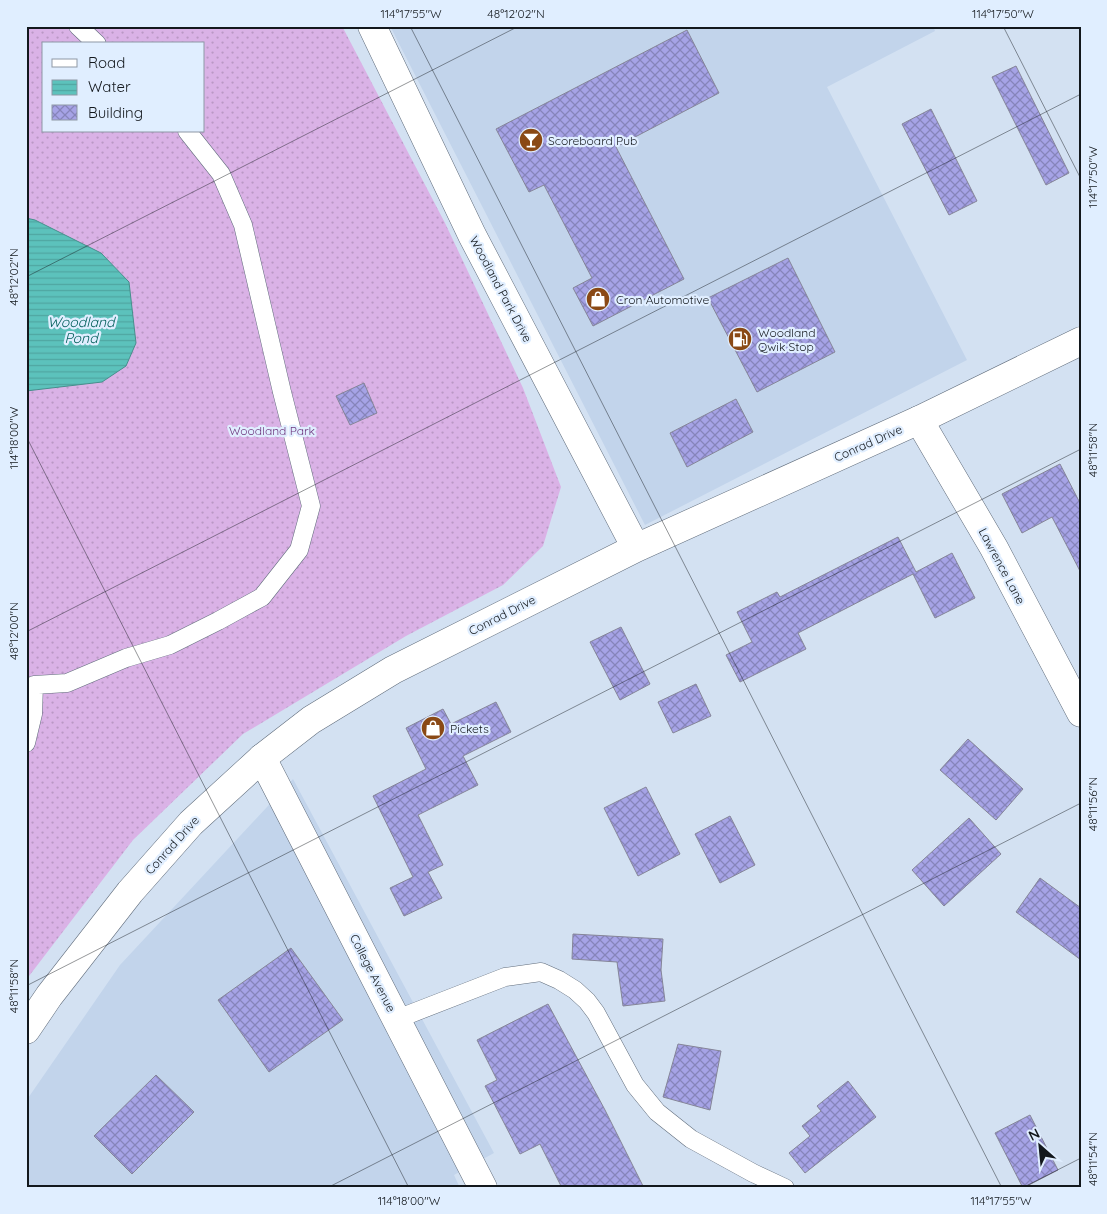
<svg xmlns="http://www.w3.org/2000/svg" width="1107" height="1214" font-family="Quicksand,sans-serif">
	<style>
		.built { fill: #c2d4eb }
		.grass { fill: url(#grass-dots); fill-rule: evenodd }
		.water { fill: url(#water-rules); stroke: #468f8c }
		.building { fill: url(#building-cross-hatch); stroke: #858598 }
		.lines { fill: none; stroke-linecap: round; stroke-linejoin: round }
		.lane-casing { stroke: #616d7c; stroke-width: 19 }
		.street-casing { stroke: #616d7c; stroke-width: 29 }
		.secondary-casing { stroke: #616d7c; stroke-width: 29 }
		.lane { stroke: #fff; stroke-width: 18 }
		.street { stroke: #fff; stroke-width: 28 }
		.secondary { stroke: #fff; stroke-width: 28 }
		.ticks { fill: none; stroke: #13181d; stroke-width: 1; stroke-opacity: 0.45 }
		.labels { text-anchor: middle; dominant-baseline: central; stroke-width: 4.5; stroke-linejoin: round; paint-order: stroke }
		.poi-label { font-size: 12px; fill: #13181d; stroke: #e0eeff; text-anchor: start }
		.street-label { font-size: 12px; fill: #13181d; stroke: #e0eeff }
		.park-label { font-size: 12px; fill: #6e377e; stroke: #e0eeff }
		.water-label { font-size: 14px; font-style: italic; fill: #05615d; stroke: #e0eeff }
		.neatline { fill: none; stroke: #13181d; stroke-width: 2 }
		.ticks-label { font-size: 12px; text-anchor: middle; fill: #13181d }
	</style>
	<defs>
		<pattern id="grass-dots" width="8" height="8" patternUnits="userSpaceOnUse" patternTransform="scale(1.25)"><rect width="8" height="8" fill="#dab2e6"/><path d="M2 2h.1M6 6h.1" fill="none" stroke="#ba98c5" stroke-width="1.8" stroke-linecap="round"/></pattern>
		<pattern id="water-rules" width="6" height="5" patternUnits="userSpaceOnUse" patternTransform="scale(1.25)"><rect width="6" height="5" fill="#5cc2bc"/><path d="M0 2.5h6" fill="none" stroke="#4fa6a1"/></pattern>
		<pattern id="building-cross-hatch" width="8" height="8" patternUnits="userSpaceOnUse" patternTransform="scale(1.25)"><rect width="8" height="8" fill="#a6a3e6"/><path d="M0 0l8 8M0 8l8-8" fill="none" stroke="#8684ba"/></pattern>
	</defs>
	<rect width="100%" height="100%" fill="#d3e1f2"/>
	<!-- built -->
	<path class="built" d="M390 26H933L935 31 827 87 967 360 645 525Z
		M293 779 494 1153 454 1175 460 1188H26V1101L120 965Z"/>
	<!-- grass -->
	<path class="grass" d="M26 26H342L445 223 523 388 561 487 543 546 503 585 406 636 243 734 133 840 26 980ZM44 44H204V131H44Z"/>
	<!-- water -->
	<path class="water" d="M26 218 35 220 101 253 129 282 136 343 126 366 102 382 26 391Z"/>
	<!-- building -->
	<path class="building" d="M687 30 719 93 616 147 684 279 593 326 573 288 592 278 544 185 529 192 496 129Z
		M1016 66 1069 173 1046 185 992 77Z
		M931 109 977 201 949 215 902 124Z
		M788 258 835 352 757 392 708 298Z
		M364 383 377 413 350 425 336 396Z
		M736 399 753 432 687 467 670 433Z
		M1060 464 1081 505V573L1052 517 1022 533 1002 494Z
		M898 537 916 572 952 553 975 598 935 618 913 574 798 633 806 649 740 682 726 655 752 642 737 612 777 592 780 597Z
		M621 627 650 684 620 700 590 642Z
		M696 684 711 716 673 733 658 702Z
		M496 702 511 732 463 756 478 785 418 815 443 865 428 872 442 898 404 916 390 888 413 877 373 796 426 769 406 728 443 709 451 724Z
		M968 739 1023 789 996 820 940 770Z
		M646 787 680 854 638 876 604 808Z
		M730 816 755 865 720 883 695 834Z
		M969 818 1001 854 944 906 912 870Z
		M1040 878 1081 908V960L1016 912Z
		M573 934 663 939 661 970 665 1001 623 1006 617 962 572 959Z
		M291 948 343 1020 269 1072 218 1000Z
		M548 1004 605 1110 644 1188H562L540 1144 520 1154 485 1086 497 1080 477 1040Z
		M678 1044 721 1051 710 1110 663 1097Z
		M156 1075 194 1112 132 1174 94 1136Z
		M848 1081 876 1117 805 1173 789 1153 810 1136 802 1126 821 1111 817 1106Z
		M1030 1115 1058 1170 1023 1188 995 1133Z"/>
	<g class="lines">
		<!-- lane casing -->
		<g class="lane-casing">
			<path id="lane" d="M78 26 97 44
				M26 743 33 714 34 685 67 683 126 658 170 645 218 621 262 597 299 550 311 506 282 392 243 225 221 174 187 131
				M397 1019 505 977 541 972 559 980 575 990 587 1001 596 1013 635 1085 657 1112 691 1139 753 1173 785 1188"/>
		</g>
		<!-- street casing -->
		<g class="street-casing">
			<path id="street" d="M919 420 994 548 1081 713
				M262 758 483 1188"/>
		</g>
		<!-- secondary casing -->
		<g class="secondary-casing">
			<path id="secondary" d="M372 26 472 235 636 548
				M26 1030 49 996 130 892 191 823 262 758 311 720 393 670 636 548 919 420 1081 341"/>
		</g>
		<!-- lane -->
		<use href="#lane" class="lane"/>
		<!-- street -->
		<use href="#street" class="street"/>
		<!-- secondary -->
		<use href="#secondary" class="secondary"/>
	</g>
	<!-- ticks -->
	<path class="ticks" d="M410 26 1002 1188M1003 26 1081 179M26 277 519 26M26 436 409 1188M26 632 1081 94M26 986 1081 449M327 1188 1081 803M1022 1188 1081 1158"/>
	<!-- icons -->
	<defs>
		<g id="bar-disc" transform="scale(1.25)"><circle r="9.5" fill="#8a4915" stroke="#e0eeff"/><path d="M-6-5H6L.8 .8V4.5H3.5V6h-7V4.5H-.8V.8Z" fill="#fff"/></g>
		<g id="shop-disc" transform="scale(1.25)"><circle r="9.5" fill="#8a4915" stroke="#e0eeff"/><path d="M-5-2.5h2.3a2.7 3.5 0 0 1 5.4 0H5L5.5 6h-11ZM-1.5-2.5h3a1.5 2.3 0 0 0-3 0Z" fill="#fff"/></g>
		<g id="fuel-disc" transform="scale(1.25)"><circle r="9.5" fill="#8a4915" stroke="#e0eeff"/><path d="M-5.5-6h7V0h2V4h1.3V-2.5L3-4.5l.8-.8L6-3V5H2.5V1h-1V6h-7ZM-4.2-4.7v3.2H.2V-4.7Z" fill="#fff"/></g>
	</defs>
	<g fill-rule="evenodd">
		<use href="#bar-disc" x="531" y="140"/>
		<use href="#shop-disc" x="598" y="299"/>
		<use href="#fuel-disc" x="740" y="339"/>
		<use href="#shop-disc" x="433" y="728"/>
	</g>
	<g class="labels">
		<!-- poi labels -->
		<g class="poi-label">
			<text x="548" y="140">Scoreboard Pub</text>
			<text x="616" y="299">Cron Automotive</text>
			<text x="758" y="332">Woodland<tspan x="758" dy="14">Qwik Stop</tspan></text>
			<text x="450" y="728">Pickets</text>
		</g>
		<!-- street labels -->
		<g class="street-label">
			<text transform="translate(501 289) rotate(62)">Woodland Park Drive</text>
			<text transform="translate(868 443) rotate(-24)">Conrad Drive</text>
			<text transform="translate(1002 566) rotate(62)">Lawrence Lane</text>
			<text transform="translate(502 615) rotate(-27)">Conrad Drive</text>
			<text transform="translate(172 845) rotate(-48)">Conrad Drive</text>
			<text transform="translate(373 973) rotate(63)">College Avenue</text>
		</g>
		<!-- park labels -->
		<g class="park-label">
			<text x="272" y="430">Woodland Park</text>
		</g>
		<!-- water labels -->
		<g class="water-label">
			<text x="81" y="322">Woodland<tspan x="81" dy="16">Pond</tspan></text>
		</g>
	</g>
	<!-- border -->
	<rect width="1107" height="1214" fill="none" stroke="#e0eeff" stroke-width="55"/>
	<!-- legend -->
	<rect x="42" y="42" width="162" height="90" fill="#e0eeff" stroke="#8e98a5"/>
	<rect x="52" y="59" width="25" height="8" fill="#ffffff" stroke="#8e98a5"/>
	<text x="88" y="68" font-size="15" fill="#13181d">Road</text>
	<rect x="52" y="80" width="25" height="15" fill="url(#water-rules)" stroke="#8e98a5"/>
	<text x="88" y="92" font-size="15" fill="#13181d">Water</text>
	<rect x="52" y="105" width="25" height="15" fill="url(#building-cross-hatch)" stroke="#8e98a5"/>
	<text x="88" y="118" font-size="15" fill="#13181d">Building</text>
	<!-- north arrow -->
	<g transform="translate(1040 1146) rotate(333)" stroke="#e0eeff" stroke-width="4" paint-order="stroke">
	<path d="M0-4L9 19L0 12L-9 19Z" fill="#13181d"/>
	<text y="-8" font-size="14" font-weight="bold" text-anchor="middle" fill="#13181d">N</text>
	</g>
	<rect x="28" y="28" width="1052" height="1158" class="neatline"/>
	<g class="ticks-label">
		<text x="411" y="18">114°17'55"W</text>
		<text x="516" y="18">48°12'02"N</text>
		<text x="1003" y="18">114°17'50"W</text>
		<text transform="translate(1093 177) rotate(-90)" y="4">114°17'50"W</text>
		<text transform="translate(14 277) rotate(-90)" y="4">48°12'02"N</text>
		<text transform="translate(14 438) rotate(-90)" y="4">114°18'00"W</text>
		<text transform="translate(1093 450) rotate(-90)" y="4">48°11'58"N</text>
		<text transform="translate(14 631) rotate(-90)" y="4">48°12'00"N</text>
		<text transform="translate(1093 804) rotate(-90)" y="4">48°11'56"N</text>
		<text transform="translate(14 986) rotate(-90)" y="4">48°11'58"N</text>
		<text transform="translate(1093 1159) rotate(-90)" y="4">48°11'54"N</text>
		<text x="409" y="1205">114°18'00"W</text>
		<text x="1001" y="1205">114°17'55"W</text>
	</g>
</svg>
